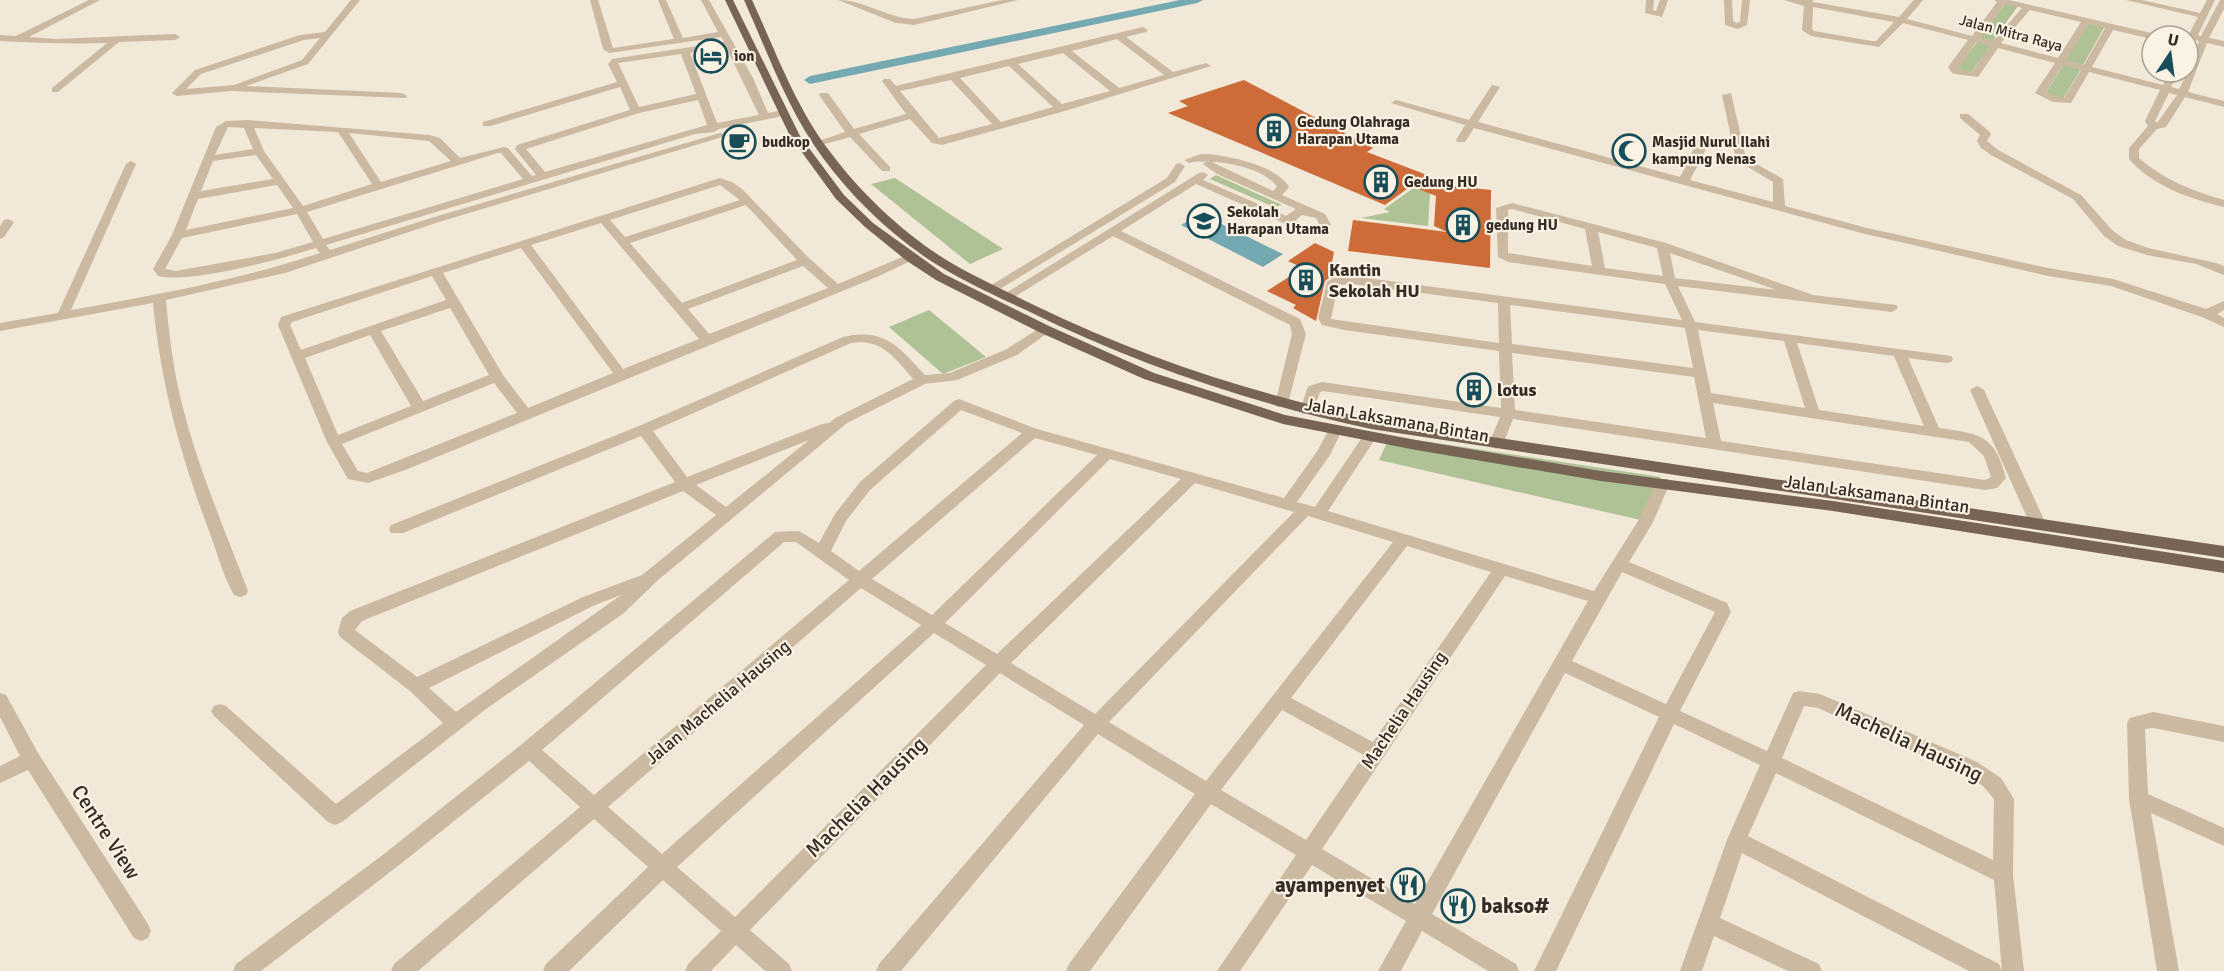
<svg xmlns="http://www.w3.org/2000/svg" width="2224" height="971" font-family="Signika,sans-serif">
	<style>
		.green { fill: #afc296 }
		.water { fill: #74a9b1 }
		.lines { fill: none; stroke-linecap: round; stroke-linejoin: round }
		.canal { fill: #74a9b1; fill-rule: evenodd }
		.building { fill: #ce6c39 }
		.minor { fill: #cbb9a2; fill-rule: evenodd }
		.major { fill: #786455; fill-rule: evenodd }
		.labels { text-anchor: middle; dominant-baseline: central; stroke-width: 4.5; stroke-linejoin: round; paint-order: stroke }
		.far-street-label { font-size: 15px; fill: #352c25; stroke: #faf2e3 }
		.far-poi-label { font-size: 15px; font-weight: bold; fill: #352c25; stroke: #faf2e3; text-anchor: start }
		.poi-label { font-size: 18px; font-weight: bold; fill: #352c25; stroke: #faf2e3; text-anchor: start }
		.street-label { font-size: 18px; fill: #352c25; stroke: #faf2e3 }
		.near-street-label { font-size: 21px; fill: #352c25; stroke: #faf2e3 }
		.near-poi-label { font-size: 21px; font-weight: bold; fill: #352c25; stroke: #faf2e3; text-anchor: end }
	</style>
	<rect width="100%" height="100%" fill="#f2e8d7"/>
	<!-- green -->
	<path class="green" d="M2006 3 2018 6 1992 42 1979 38Z
		M2087 22 2105 26 2083 65 2065 61Z
		M1977 42 1991 45 1971 73 1957 69Z
		M2064 64 2081 69 2063 99 2045 94Z
		M1216 175 1280 204 1282 205 1274 207 1210 179Z
		M895 178 1003 249 970 264 871 184Z
		M1415 187 1430 193 1428 226 1361 218 1390 212 1384 209Z
		M929 310 986 357 943 374 889 327Z
		M1390 436 1661 477 1645 521 1379 460Z"/>
	<!-- water -->
	<path class="water" d="M1201 214 1283 254 1263 267 1181 225Z"/>
	<g class="lines">
		<!-- canal -->
		<path class="canal" d="M1180 0H1203L1197 3 810 84 804 80 810 76Z"/>
	</g>
	<!-- building -->
	<path class="building" d="M1244 80 1373 148 1367 152 1427 175 1418 182 1491 190 1490 268 1348 251 1353 220 1447 232 1434 226 1436 196 1411 186 1385 205 1168 113 1188 106 1179 101Z
		M1315 243 1334 252 1329 278 1325 281 1316 321 1293 308 1296 305 1267 291 1303 268 1288 261Z
		M1463 376 1486 380 1485 403 1462 400Z"/>
	<g class="lines">
		<!-- minor -->
		<path class="minor" d="M89 0H100L29 37 55 39 175 34 180 37 175 40 119 42 58 92H52V88L107 43C71 44 36 43 0 41V35L16 36Z
			M351 0H360L308 64 246 86 402 93 407 96 406 98 231 91 177 96 172 93 195 70 300 35 325 32ZM320 38 302 60 234 85 186 89 201 74 304 40Z
			M590 0H598L613 48 674 39 658 0H666L683 38 718 32 701 0H709L753 78 768 113 783 110 788 113 783 116 719 129 714 132 695 134 326 245 330 250 431 218 720 133 729 135 439 222 285 273 166 300C169 334 173 367 181 400 197 466 224 528 248 591L246 595 240 597 234 595C223 576 217 552 209 531 180 453 161 386 153 303L0 331V323L58 313 126 164 131 161 136 164 71 310C155 295 239 280 320 253L316 248C281 259 191 284 158 276L153 269 172 235 216 127 226 121 247 120 430 135 440 138 460 158 504 147 508 148 532 176 536 175 515 149 517 145 630 110 620 87 491 126H483V122L617 82 608 64 612 59 724 42 721 37 609 53 603 49ZM726 47 759 115 717 123 690 53ZM681 54 696 94 639 107 618 63ZM698 100 707 125 545 172 526 149 639 113ZM228 127 244 128 253 149 215 155ZM254 128 338 132 372 184 303 206 264 151ZM349 133 429 141 451 161 381 182ZM498 153H501L523 179 323 239 307 212ZM256 155 273 179 201 191 213 161ZM277 185 293 208 186 230 198 199ZM297 214 313 242 275 253 176 271 165 269 182 238Z
			M838 0C864 0 887 18 914 19L1002 0H1018L914 25 896 23Z
			M1646 0H1654L1653 10 1656 11 1660 0H1668L1662 17 1645 13Z
			M1724 0H1732L1733 21 1737 23 1740 22 1742 0H1750L1747 25 1738 29 1725 25Z
			M1784 0H1813V2L1899 17 1914 0H1923L1907 19 1972 36 1997 2 1994 0H2009L2155 34 2157 36H2152V39L2113 30 2092 67 2163 85 2169 72H2179L2171 87 2179 89 2188 72 2199 41 2195 40 2191 47 2188 48V36L2198 17 2126 0H2142L2200 13 2207 0H2215L2198 35 2201 36 2220 0H2224V9L2209 38 2224 41V47L2207 43 2188 92 2224 101V107L2185 97 2166 127 2157 129 2139 149V158C2164 180 2193 191 2224 200V207C2191 199 2152 186 2129 159V148L2148 126 2145 121 2160 90 2089 72 2071 103 2053 102 2035 93 2055 63 1998 48 1978 77 1955 74 1952 73 1948 67 1968 40 1903 23 1879 47 1811 36 1802 30 1804 6ZM2005 4 2022 8 1993 41 1980 38ZM1813 7 1894 22 1876 41H1872L1814 31 1812 29ZM2030 10 2081 22 2058 58 2001 43ZM2089 24 2105 28 2084 65 2066 60ZM1976 42 1990 46 1972 72 1959 69ZM2063 65 2081 70 2064 98 2046 92ZM2169 93 2177 95 2157 123 2155 121Z
			M1143 27 1148 30 1146 32 1126 37 1173 72 1206 63 1211 66 1065 111 942 145 932 143 910 119 859 134 890 167V171H882L850 137 818 146 813 143 845 132 819 95 820 93H828L854 129 906 114 882 81 884 79H890L896 86ZM1117 39 1164 75 1119 88 1072 51ZM1063 53 1110 91 1062 104 1018 64ZM1009 66 1053 107 1001 122 960 78ZM951 80 992 124 939 138 900 91Z
			M1492 85 1500 87 1478 122 1680 177C1687 165 1692 153 1697 140H1705V151L1690 180 1773 202V182L1736 160 1722 95 1731 93 1746 158 1783 179 1785 206 1867 228 2048 268 2113 279 2206 309 2224 301V310L2217 314 2224 318V327L2202 317 2111 286 2048 276 1861 233 1474 128 1465 142H1457L1456 140 1465 125 1391 103 1396 100 1469 120Z
			M1960 114H1968L1990 132 1991 134 1987 141 1998 150 2081 195 2113 231 2126 240 2148 248 2216 263 2224 266V275L2196 264 2147 255 2118 246 2104 236 2073 199 1991 155 1980 147 1977 141 1980 135 1960 118Z
			M1201 154C1224 154 1277 165 1289 187L1282 195 1325 214 1331 225 1313 235 1292 230 1288 225 1196 184 1121 231 1300 319 1306 334 1287 407H1277L1275 404 1292 334 1290 325 1113 236 1011 299H1003L1001 296 1199 173 1203 172 1208 175 1203 180 1286 216 1296 209 1217 174 1203 164 1208 161 1212 162 1273 191 1277 187C1264 166 1211 158 1189 163L1184 160ZM1302 215 1316 218 1319 224 1311 227 1300 225 1296 220Z
			M1180 163 1185 166 1175 182 995 292 991 293 985 289 1167 178 1176 164Z
			M720 178 732 182 742 189 808 257 838 284 907 255H915L917 258 879 276 405 470 368 483 348 479 327 442 278 325 281 317ZM720 185 740 200 625 237 610 220ZM746 205 797 260 682 303 630 243ZM601 223 699 339 623 369 531 245ZM521 248 613 373 528 408 503 375 443 273ZM803 266 828 288 709 334 688 309ZM432 276 446 300 301 350 290 325 292 322ZM450 308 489 375 423 401 381 331ZM370 335 411 406 338 435 305 358ZM494 383 517 413 367 473 358 471 342 444Z
			M1512 203 1666 243 1813 295 1896 305 1898 308 1892 312 1678 286 1695 322 1951 356 1953 359 1951 362 1946 363 1908 358 1939 428C1979 434 1995 434 2006 478L1997 488 1985 490 1513 419 1503 444 1496 449 1489 444 1500 417 1323 391 1320 392 1312 414H1302L1300 411 1307 389 1309 386 1322 382 1501 408 1499 351 1344 330 1322 325 1318 318 1327 282 1333 278 1352 276 1682 320 1665 284 1508 262 1498 257 1496 208ZM1512 209 1585 229 1592 266 1508 253V210ZM1598 232 1657 248 1663 276 1605 268ZM1670 253 1777 290 1675 278ZM1352 284 1498 303 1499 343 1331 319 1338 285ZM1510 305 1685 328 1693 368 1512 344ZM1698 330 1784 341 1805 408 1711 393ZM1797 343 1894 356 1924 426 1819 410ZM1512 353 1694 377 1706 438 1515 410ZM1713 403 1969 442 1984 456 1991 477 1985 480 1721 441Z
			M8 219 14 222 4 237 0 239V226L4 220Z
			M1044 325 1049 326 1050 329 1049 332 1017 355 957 380 925 384 847 423 657 581 624 613 486 709 342 822 335 825 328 822 214 716 211 711 214 706 220 704 226 706 336 804 443 723 410 691 340 637 338 632 342 618 350 611 675 482 641 436 403 533H391L389 529 391 525 639 426 843 337C885 327 900 348 925 375L950 373 1007 349ZM861 342C886 343 898 362 913 379L837 417 829 423 822 424 687 477 653 431 851 343ZM809 440 726 507 696 485ZM683 491 716 515 642 575 583 597 417 677 355 630 362 621ZM621 595 456 712 429 688 595 605Z
			M1977 386 1984 390 2046 524 2043 528H2033L2030 524 1970 390Z
			M959 399 1037 429 1284 498 1318 450 1330 427H1340L1342 430 1330 455 1297 502 1315 507 1365 433H1375L1377 436 1328 511 1594 591 1638 521 1658 479H1668L1670 483 1653 522 1629 562 1727 603 1731 612 1680 711 1767 751 1793 693 1799 691 1820 694 1977 762 2001 778 2014 799 2013 875 2024 971H2002L1994 880 1776 773 1748 836 1999 964 2002 971H1969L1742 853 1720 918 1819 964 1822 971H1788L1714 936 1702 971H1680L1727 840 1760 765 1674 724 1556 971H1534L1659 717 1565 673 1432 914 1516 964 1519 971H1488L1422 931 1401 971H1378L1406 921 1312 865 1240 971H1217L1296 855 1211 804 1090 971H1066L1069 964 1195 794 1098 734 901 971H876L879 964 1084 725 1000 673 750 930 789 964 792 971H765L736 945 711 971H685L688 964 721 931 663 880 569 971H543L546 964 648 867 594 819 418 971H391L394 964 580 807 529 761 398 866 261 971H233L236 964 384 854 522 744 775 532 799 531 819 543 835 514 860 482 954 401ZM961 410 1022 433 859 571 831 551 846 521 870 490ZM1035 438 1097 455 932 615 872 579ZM1110 459 1181 479 997 654 945 623ZM1195 483 1294 512 1095 714 1011 663ZM1308 516 1393 542 1206 781 1109 722ZM784 542H796L849 580 594 795 542 750ZM1407 546 1491 572 1373 742 1291 698ZM1622 572 1715 612 1666 704 1572 661ZM1505 576 1588 601 1415 904 1322 849ZM861 588 921 625 662 854 608 807ZM934 633 986 665 735 917 677 867ZM1804 706 1818 708 1963 774 1983 786 1994 799 1993 860 1782 758ZM1282 710 1364 755 1306 840 1221 790Z
			M0 693 6 695 38 753 148 924 151 931 148 938 141 941 134 938 28 770 0 783V766L20 756 0 717Z
			M2153 712 2224 726V742L2153 728 2145 729 2148 794 2224 828V846L2151 813 2179 971H2157L2129 799 2127 723 2130 718Z"/>
		<!-- major -->
		<path class="major" d="M725 0H733L800 136 844 195 873 223 944 274 1049 326 1154 373 1285 415 1416 440 1601 471 1833 501 2224 561V573L1833 511 1601 481 1416 450 1283 424 1144 379 1039 332 936 280 907 261 865 227 836 199 790 136Z
			M744 0H752C776 52 796 108 831 153 860 192 899 229 940 256 970 275 1004 290 1036 306 1143 358 1255 394 1371 419L2224 546V558L1371 429C1252 403 1137 365 1028 311 998 297 967 283 939 266 895 239 854 200 823 158 788 111 768 53 744 0Z"/>
	</g>
	<!-- icons -->
	<defs>
		<g id="hotel-ring" transform="scale(1.725)"><circle r="9.5" fill="#faf2e3" stroke="#184e59" stroke-width="1.5"/><path d="M-6-4.5h1.5V1H6V5H4.5V3h-9V5H-6ZM-4 0a1.8 1.8 0 1 1 3.6 0ZM.5 0V-2.5h3Q6-2.5 6 0Z" fill="#184e59"/></g>
		<g id="building-ring" transform="scale(1.725)"><circle r="9.5" fill="#faf2e3" stroke="#184e59" stroke-width="1.5"/><path d="M-4-6H4V6H1V3H-1V6H-4ZM-2.5-4.3h1.7v1.8h-1.7ZM.8-4.3h1.7v1.8H.8ZM-2.5-1h1.7V.8h-1.7ZM.8-1h1.7V.8H.8Z" fill="#184e59"/></g>
		<g id="cafe-ring" transform="scale(1.725)"><circle r="9.5" fill="#faf2e3" stroke="#184e59" stroke-width="1.5"/><path d="M-5.5-4.5H6V0H3Q3 3.5 0 3.5H-2.5Q-5.5 3.5-5.5 0ZM3-3.2v2h1.7v-2ZM-6 4.5H4V6H-6Z" fill="#184e59"/></g>
		<g id="mosque-ring" transform="scale(1.725)"><circle r="9.5" fill="#faf2e3" stroke="#184e59" stroke-width="1.5"/><path d="M3.5-4.9A6 6 0 1 0 3.5 4.9A5 5 0 1 1 3.5-4.9Z" fill="#184e59"/></g>
		<g id="school-ring" transform="scale(1.725)"><circle r="9.5" fill="#faf2e3" stroke="#184e59" stroke-width="1.5"/><path d="M0-5L7-2L0 1L-7-2ZM-4 1L0 2.5L4 1V4Q0 6-4 4Z" fill="#184e59"/></g>
		<g id="restaurant-ring" transform="scale(1.725)"><circle r="9.5" fill="#faf2e3" stroke="#184e59" stroke-width="1.5"/><path d="M-5-6h1v4h1v-4h1v4h1v-4h1v5L-1.5 .5V6h-2V.5L-5-1ZM5-6V6H3V1.5H1.5Q1.5-4 5-6Z" fill="#184e59"/></g>
	</defs>
	<g fill-rule="evenodd">
		<use href="#hotel-ring" x="711" y="56"/>
		<use href="#building-ring" x="1274" y="131"/>
		<use href="#cafe-ring" x="739" y="142"/>
		<use href="#mosque-ring" x="1629" y="151"/>
		<use href="#building-ring" x="1381" y="182"/>
		<use href="#school-ring" x="1204" y="221"/>
		<use href="#building-ring" x="1463" y="225"/>
		<use href="#building-ring" x="1306" y="280"/>
		<use href="#building-ring" x="1474" y="390"/>
		<use href="#restaurant-ring" x="1408" y="885"/>
		<use href="#restaurant-ring" x="1458" y="906"/>
	</g>
	<g class="labels">
		<!-- far-street labels -->
		<g class="far-street-label">
			<text transform="translate(2011 33) rotate(15)">Jalan Mitra Raya</text>
		</g>
		<!-- far-poi labels -->
		<g class="far-poi-label">
			<text x="734" y="56">ion</text>
			<text x="1297" y="122">Gedung Olahraga<tspan x="1297" dy="17">Harapan Utama</tspan></text>
			<text x="762" y="142">budkop</text>
			<text x="1652" y="142">Masjid Nurul Ilahi<tspan x="1652" dy="17">kampung Nenas</tspan></text>
			<text x="1404" y="182">Gedung HU</text>
			<text x="1227" y="212">Sekolah<tspan x="1227" dy="17">Harapan Utama</tspan></text>
			<text x="1486" y="225">gedung HU</text>
		</g>
		<!-- poi labels -->
		<g class="poi-label">
			<text x="1329" y="270">Kantin<tspan x="1329" dy="21">Sekolah HU</tspan></text>
			<text x="1497" y="390">lotus</text>
		</g>
		<!-- street labels -->
		<g class="street-label">
			<text transform="translate(1397 420) rotate(10)">Jalan Laksamana Bintan</text>
			<text transform="translate(1877 494) rotate(8)">Jalan Laksamana Bintan</text>
			<text transform="translate(718 702) rotate(-40)">Jalan Machelia Hausing</text>
			<text transform="translate(1404 710) rotate(-56)">Machelia Hausing</text>
		</g>
		<!-- near-street labels -->
		<g class="near-street-label">
			<text transform="translate(1909 742) rotate(25)">Machelia Hausing</text>
			<text transform="translate(866 797) rotate(-45)">Machelia Hausing</text>
			<text transform="translate(106 832) rotate(57)">Centre View</text>
		</g>
		<!-- near-poi labels -->
		<g class="near-poi-label">
			<text x="1385" y="885">ayampenyet</text>
			<text x="1481" y="906" text-anchor="start">bakso#</text>
		</g>
	</g>
	<!-- north arrow -->
	<g transform="translate(2170 54) rotate(13)"><circle r="28" fill="#faf2e3" stroke="#aba397" stroke-width="1.5"/>
	<path d="M0-4.5L10 22L0 15L-10 22Z" fill="#184e59"/>
	<text y="-9" font-size="16" font-weight="bold" text-anchor="middle" fill="#352c25">U</text>
	</g>
</svg>
